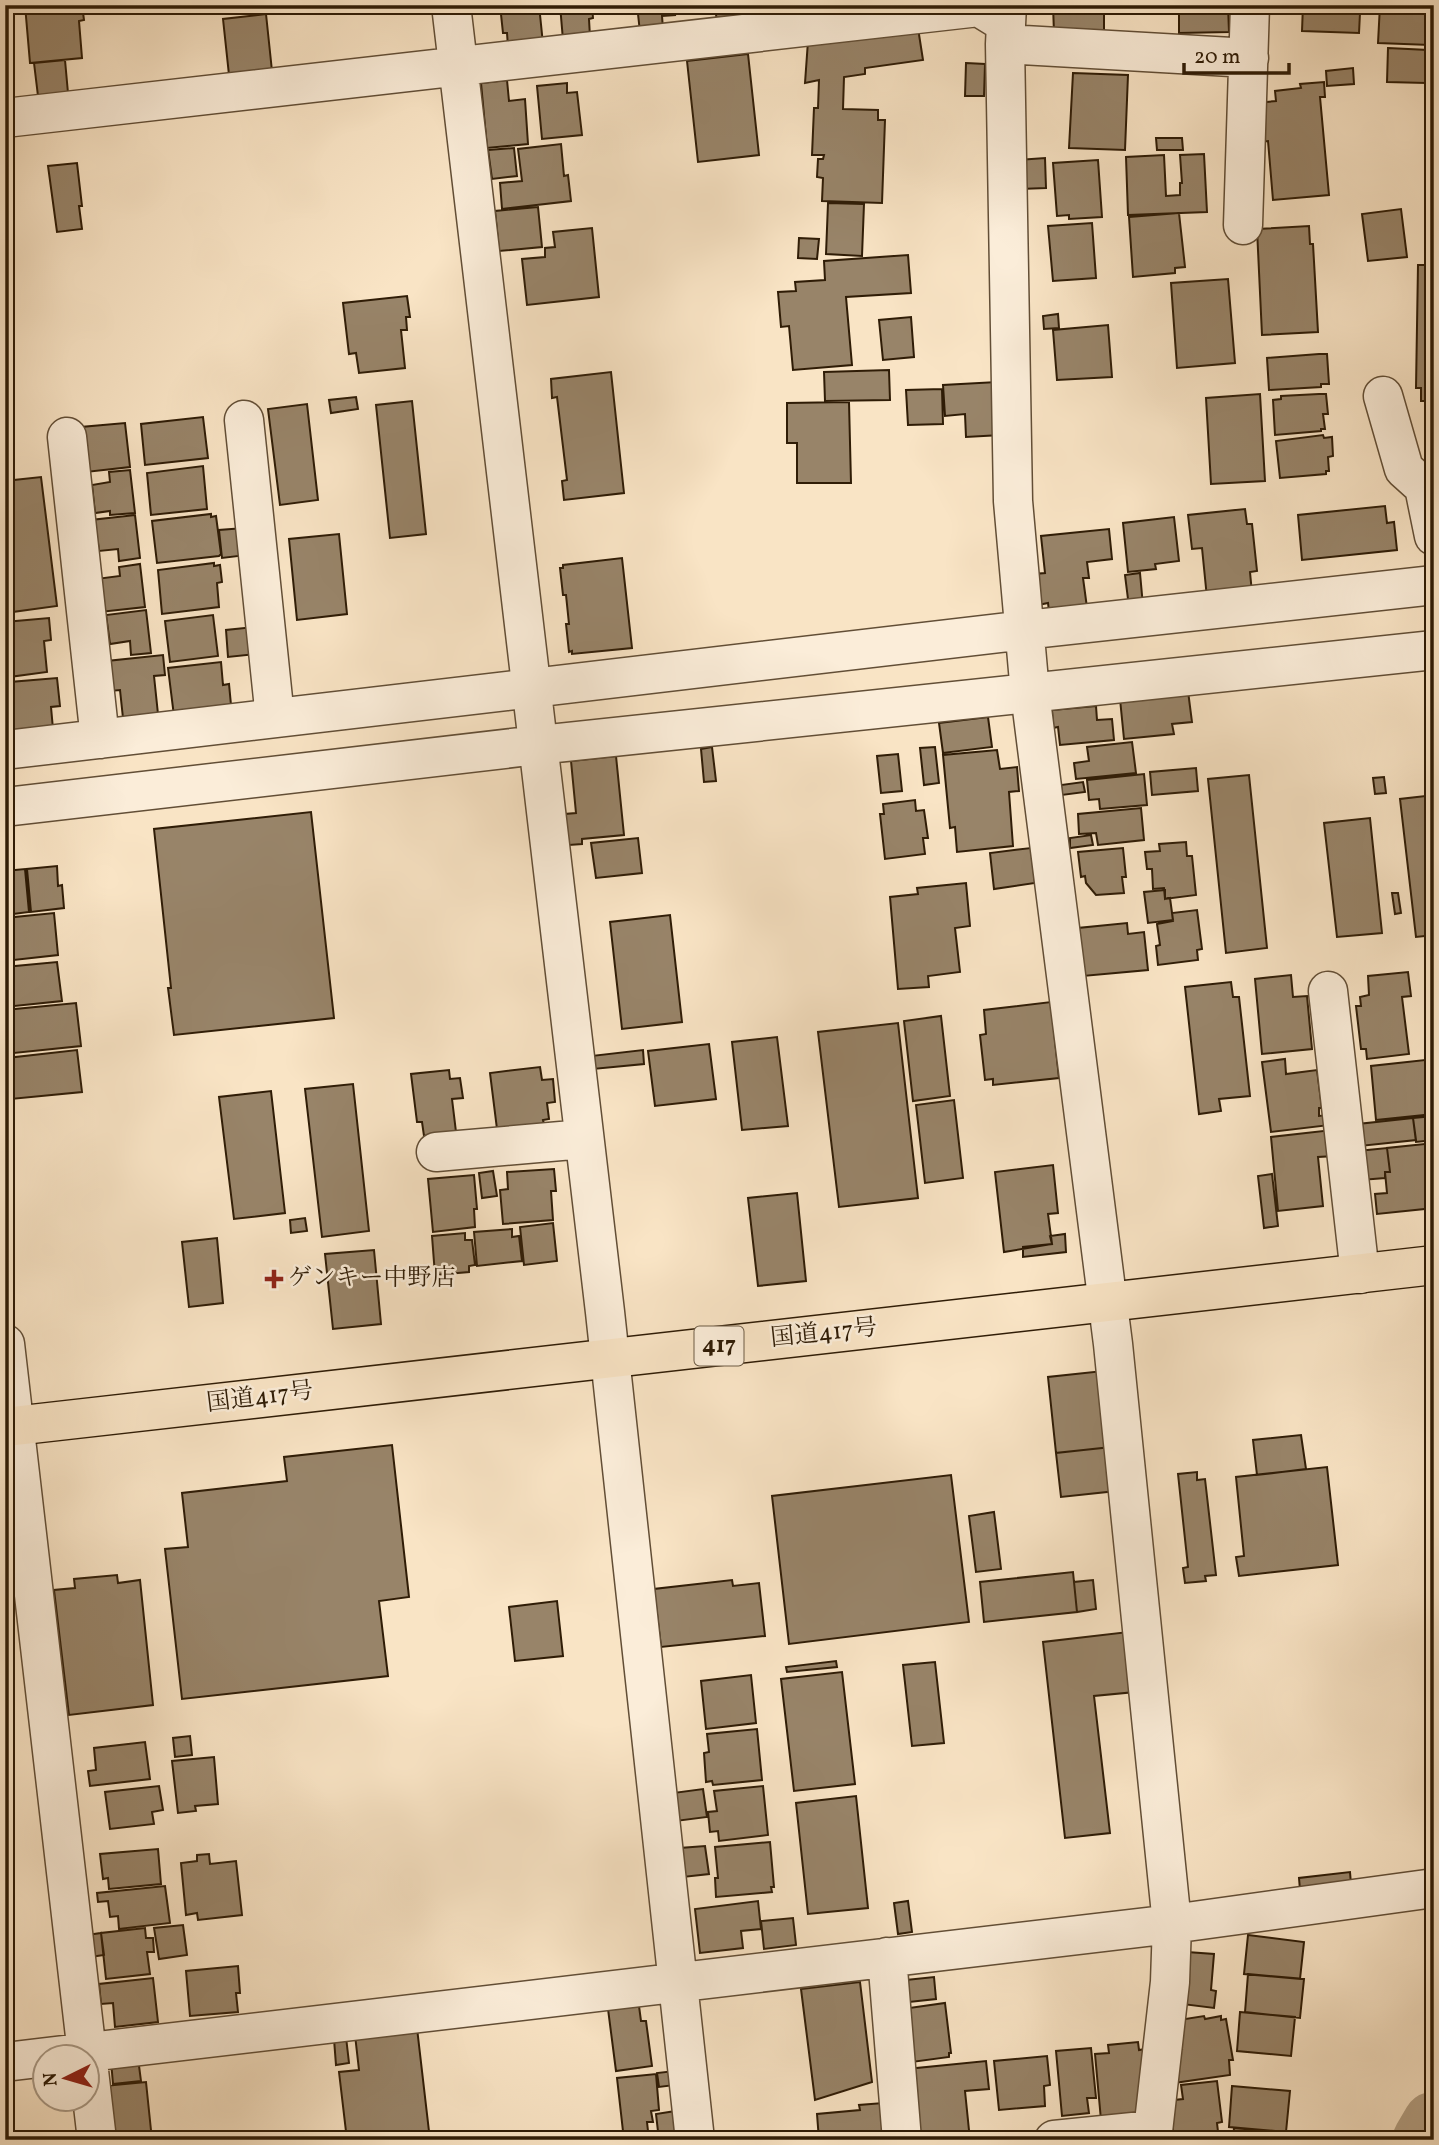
<svg xmlns="http://www.w3.org/2000/svg" width="1439" height="2145" font-family="Vollkorn,'Noto Serif JP',serif">
	<style>
		.lines { fill: none; stroke-linecap: round; stroke-linejoin: round }
		.river { stroke: #b4a084; stroke-width: 63 }
		.building { fill: #988469; stroke: #2f1c06; stroke-width: 2 }
		.minor-casing { stroke: #624e36; stroke-width: 41 }
		.trunk-casing { stroke: #2f1c06; stroke-width: 41 }
		.minor { stroke: #fbedd9; stroke-width: 38 }
		.trunk { stroke: #f9e4c5; stroke-width: 38 }
		.poi-dot { fill: #8f2418; stroke: #fbedd9; stroke-width: 2.5 }
		.labels { text-anchor: middle; dominant-baseline: central; stroke-width: 5; stroke-linejoin: round; paint-order: stroke }
		.shield { fill: #fbedd9; stroke: #6c5b45; stroke-width: 2 }
		.shield-label { font-size: 23px; font-weight: bold; fill: #2f1c06 }
		.poi-label { font-size: 24px; fill: #2f1c06; stroke: #fbedd9; text-anchor: start }
		.street-label { font-size: 24px; fill: #2f1c06; stroke: #fbedd9 }
	</style>
	<rect width="100%" height="100%" fill="#f9e4c5"/>
	<filter id="stains"><feTurbulence type="fractalNoise" baseFrequency=".00286" numOctaves="4"/><feColorMatrix values="0 0 0 0 .2 0 0 0 0 .09 0 0 0 0 .02 0 0 0 .5 -.17"/></filter>
	<radialGradient id="worn" r=".72"><stop offset=".6" stop-color="#630" stop-opacity="0"/><stop offset="1" stop-color="#630" stop-opacity=".3"/></radialGradient>
	<g class="lines">
		<!-- river -->
		<path class="river" d="M1424 2140 1434 2123"/>
	</g>
	<!-- building -->
	<path class="building" d="M25 5H82L84 20 79 21 82 58 30 63Z
		M221 5H265V8L222 12Z
		M500 5H539L543 44 508 47 507 33H503Z
		M560 5H592L593 18 589 19 590 37 563 40Z
		M637 5H673L675 15 662 16 663 29 640 32Z
		M715 5H754L738 7 740 21 717 23Z
		M1053 5H1104V32L1054 33Z
		M1179 5H1228L1229 32 1179 33Z
		M1303 5H1357V13H1360L1359 33 1302 31Z
		M1380 5H1432L1430 45 1378 43Z
		M266 14 272 71 229 75 223 19Z
		M918 28 923 60 865 68V74L844 77 843 109 878 110V120H885L882 203 822 201 823 178 817 177 818 159H823L824 155H812L814 108H818L819 80 805 83 808 41Z
		M1388 48 1428 50 1426 83 1387 82Z
		M748 54 759 155 698 162 687 61Z
		M65 60 68 93 38 96 34 63Z
		M966 63 985 64 984 96H965Z
		M1353 68 1354 84 1327 86 1326 71Z
		M1073 73 1128 75 1125 150 1069 148Z
		M507 80 509 101 525 99 528 144 487 148 481 83Z
		M1324 82 1325 97H1320L1329 195 1273 200 1268 141 1259 142 1255 103 1276 101 1275 91 1301 88 1300 84Z
		M567 83V93L577 92 582 135 542 139 537 86Z
		M1156 138H1182L1183 150H1157Z
		M561 144 564 176 568 175 571 201 502 209 500 183 522 181 518 149Z
		M514 148 517 176 492 179 488 150Z
		M1204 154 1207 212 1128 215 1126 157 1164 155 1166 196 1180 195V183H1182L1180 155Z
		M1045 158 1046 188 1020 189 1018 160Z
		M1098 160 1102 217 1069 219V215L1057 216 1053 163Z
		M77 163 82 206H79L82 229 57 232 48 166Z
		M828 203 864 204 862 256 826 254Z
		M538 207 542 247 499 251 495 211Z
		M1401 209 1407 257 1368 261 1362 214Z
		M1179 213 1185 267 1175 268V273L1133 277 1129 217Z
		M1092 223 1096 278 1053 281 1048 226Z
		M1309 226 1310 244H1313L1318 332 1262 335 1257 229Z
		M592 228 599 297 527 305 522 259 545 257V248L555 247 553 232Z
		M799 238 819 239 817 259 798 258Z
		M908 255 911 293 846 297 852 365 793 370 789 326 781 327 778 292 796 291 795 282 825 280 824 261Z
		M1418 265H1434V401H1421V388H1416Z
		M1228 279 1235 363 1177 368 1171 283Z
		M407 296 410 317H406L407 330H401L405 368 359 373 356 353 349 354 343 303Z
		M1058 314 1059 328 1044 329 1043 316Z
		M911 317 914 357 883 360 879 320Z
		M1108 325 1112 377 1057 380 1053 330Z
		M1319 354H1327L1329 384H1321V387L1269 390 1267 358Z
		M889 370 890 400 825 401 824 372Z
		M611 372 624 493 564 500 562 481 567 480 557 397 552 398 551 379Z
		M997 382 1001 435 966 437 965 414 945 416 943 385Z
		M942 389 943 424 908 425 906 390Z
		M1260 394 1265 481 1211 484 1206 398Z
		M1319 394H1326L1328 414H1323L1325 429H1321V431L1275 435 1273 400 1281 399V396Z
		M356 397 358 409 331 413 329 400Z
		M412 401 426 534 390 538 376 405Z
		M849 402 851 483H797V443H787V403Z
		M307 404 318 500 280 505 268 409Z
		M203 417 208 458 145 465 141 424Z
		M125 423 130 467 86 472 81 427Z
		M1323 435 1324 438 1332 437 1333 456 1328 457 1329 471H1326V474L1280 478 1276 441Z
		M203 466 207 509 151 515 147 473Z
		M130 470 135 513 110 515V511L95 513 92 485 110 482 109 472Z
		M41 477 57 606 5 613V481Z
		M1385 506 1387 523 1394 522 1397 550 1302 560 1298 515Z
		M1245 509 1247 524H1252L1257 571 1250 572 1252 593 1207 598 1202 548 1192 549 1188 515Z
		M211 514V517L216 516 221 554 219 556 157 563 152 521Z
		M135 515 140 558 119 561 118 549 99 551 98 543 94 544 91 520Z
		M1174 517 1179 561 1155 564 1156 569 1128 572 1123 523Z
		M244 528 247 555 222 558 219 530Z
		M1109 529 1112 559 1087 562 1089 578H1083L1088 615 1050 620 1048 603 1038 605 1034 574 1045 573 1041 536Z
		M339 534 347 614 297 620 289 539Z
		M622 558 632 648 572 654V651L569 652 566 624H569L566 595H563L560 568H563V565Z
		M214 563V566L220 565 222 582 217 583 219 607 162 614 158 570Z
		M140 564 145 607 100 612 96 579 120 576 119 567Z
		M1140 573 1143 606 1129 607 1125 575Z
		M146 610 151 653 131 655 130 641 110 644 106 615Z
		M213 615 218 656 170 662 165 621Z
		M49 618 51 640 44 641 47 672 9 677 5 622Z
		M254 627 257 654 228 657 226 630Z
		M163 655 165 675 154 676 158 714 123 718 120 690 110 691 107 661Z
		M221 662 223 685 229 684 231 705 174 716 168 668Z
		M57 678 60 706 51 707 53 729 14 732 10 682Z
		M1188 691 1192 722 1172 724 1174 734 1124 739 1120 699Z
		M1096 706 1097 720 1112 719 1114 740 1060 745 1058 727 1053 728 1052 710Z
		M988 717 992 747 943 753 939 723Z
		M1132 742 1136 773 1076 779 1074 763 1089 761 1087 747Z
		M712 747 716 781 704 782 701 749Z
		M935 747 939 783 924 785 920 748Z
		M997 750 1000 769 1017 767 1019 791 1009 792 1013 846 957 852 955 827 950 828 943 755Z
		M898 754 902 791 881 793 877 756Z
		M616 756 624 835 582 839V844L569 845 565 814 576 813 571 761Z
		M1196 768 1198 791 1152 795 1150 772Z
		M1144 774 1147 805 1100 809 1099 799 1089 800 1087 780Z
		M1249 775 1267 948 1226 953 1208 779Z
		M1384 777 1386 793 1375 794 1373 778Z
		M1083 782 1085 792 1062 795 1061 785Z
		M1434 795V935L1416 937 1400 799Z
		M915 800 916 811 924 810 928 838H923L925 854 885 859 880 814H884L883 804Z
		M1141 808 1144 840 1098 845 1096 833 1079 834 1078 814Z
		M311 812 334 1018 174 1035 168 988H171L154 829Z
		M1370 818 1382 933 1337 937 1324 823Z
		M1091 835 1093 845 1070 848V838Z
		M638 838 642 873 596 878 591 843Z
		M1186 842 1187 856H1192L1196 895 1165 899 1164 888 1153 889 1152 869H1147L1145 852 1160 851 1159 844Z
		M1031 848 1035 883 994 889 990 853Z
		M1123 848 1126 877H1122L1124 893 1096 895 1086 883 1085 876 1081 877 1078 852Z
		M57 866 58 886 62 885 64 908 31 912 27 869Z
		M25 869 29 912 5 915V871Z
		M966 883 970 926 955 928 960 972 928 976 929 987 898 989 890 897 918 894 917 888Z
		M1165 890V899L1170 898 1173 920 1148 923 1144 892Z
		M1392 893H1398L1401 913 1395 914Z
		M1197 910 1202 949 1197 950 1198 960 1158 965 1156 946 1160 945 1157 924 1173 921 1172 913Z
		M54 913 58 955 5 961V918Z
		M670 915 682 1022 622 1029 610 922Z
		M1127 923 1128 934 1144 932 1148 970 1083 976 1078 928Z
		M57 962 62 1001 5 1007V967Z
		M1408 972 1411 996 1402 997 1409 1054 1367 1059 1366 1049H1361L1356 1006H1361L1360 997 1369 995 1368 976Z
		M1291 975 1293 997 1307 996 1312 1049 1262 1054 1255 979Z
		M1231 982 1233 997H1239L1250 1096 1219 1099 1221 1111 1199 1114 1185 987Z
		M1051 1002 1059 1078 993 1085V1079L985 1080 980 1035 986 1034 984 1010Z
		M76 1003 81 1046 14 1053 13 1045H5V1010Z
		M941 1016 950 1096 913 1101 904 1021Z
		M898 1023 918 1198 839 1207 818 1032Z
		M777 1037 788 1126 742 1130 732 1042Z
		M709 1044 716 1099 655 1106 648 1051Z
		M77 1050 82 1092 11 1099 7 1058Z
		M643 1050 644 1064 593 1069 591 1056Z
		M1285 1059 1286 1074 1317 1070 1322 1108H1319V1116L1328 1115 1330 1125 1271 1132 1262 1062Z
		M1434 1059V1114L1376 1120 1371 1066Z
		M540 1067 542 1080 553 1079 555 1102 547 1103 549 1119 543 1120 544 1124 497 1129 490 1073Z
		M449 1070 450 1079 460 1078 463 1098 452 1099 456 1132 424 1136 422 1122H417L411 1074Z
		M353 1084 369 1231 322 1237 305 1089Z
		M271 1091 285 1213 234 1219 219 1097Z
		M954 1100 963 1178 925 1183 916 1105Z
		M1434 1116V1140L1416 1142 1413 1118Z
		M1413 1118 1416 1140 1360 1146 1358 1124Z
		M1332 1130 1335 1156 1318 1157 1323 1206 1278 1211 1271 1137Z
		M1434 1143V1208L1377 1214 1375 1194 1387 1193 1385 1172H1390L1387 1148Z
		M1387 1148 1390 1172H1385V1178L1361 1180 1358 1151Z
		M1053 1165 1058 1213 1048 1214 1052 1244 1004 1252 995 1172Z
		M554 1169 556 1191H551L553 1220 503 1224 500 1190 508 1189 507 1172Z
		M493 1171 497 1196 482 1198 479 1173Z
		M1272 1174 1278 1226 1264 1228 1258 1176Z
		M474 1175 477 1209H474L475 1227 433 1232 428 1179Z
		M797 1193 806 1281 758 1286 748 1198Z
		M305 1218 307 1231 291 1233 290 1220Z
		M553 1223 557 1261 524 1265 520 1227Z
		M512 1229V1237L519 1236 522 1261 477 1266 474 1232Z
		M465 1233V1240H472L475 1265 469 1266V1272L435 1275 432 1236Z
		M1065 1234 1066 1252 1023 1257V1247L1052 1244 1050 1236Z
		M217 1238 223 1303 189 1307 182 1242Z
		M374 1250 381 1324 333 1329 325 1254Z
		M1103 1371 1111 1447 1056 1453 1048 1377Z
		M1301 1435 1306 1469 1257 1475 1253 1440Z
		M392 1445 409 1597 379 1601 388 1676 182 1699 165 1549 188 1547 182 1493 287 1481 284 1457Z
		M1111 1447 1116 1491 1061 1497 1056 1453Z
		M1327 1467 1338 1565 1239 1576 1236 1557 1244 1556 1236 1477Z
		M1197 1472V1480L1205 1479 1216 1575 1205 1576 1206 1581 1185 1583 1183 1568 1188 1567 1178 1474Z
		M951 1475 969 1622 789 1644 772 1496Z
		M994 1512 1001 1569 976 1572 969 1516Z
		M1073 1572 1077 1612 984 1622 980 1582Z
		M117 1575 118 1583 140 1580 153 1705 69 1715 54 1590 75 1588 74 1579Z
		M732 1580 733 1586 759 1583 765 1636 661 1647 654 1589Z
		M1093 1580 1096 1609 1077 1612 1074 1582Z
		M557 1601 563 1656 515 1661 509 1607Z
		M1128 1632 1135 1692 1094 1696 1110 1833 1065 1838 1043 1642Z
		M836 1661 837 1667 787 1672 786 1667Z
		M935 1662 944 1743 912 1746 903 1665Z
		M842 1672 855 1784 794 1791 781 1679Z
		M751 1675 756 1723 706 1729 701 1681Z
		M757 1729 762 1780 713 1785 712 1781 706 1782 704 1753 709 1752 707 1734Z
		M190 1736 192 1755 175 1757 173 1738Z
		M145 1742 150 1779 90 1786 88 1771 96 1770 94 1748Z
		M214 1757 218 1804 195 1806 196 1811 178 1813 172 1761Z
		M159 1786 163 1810 152 1812 154 1824 110 1829 105 1792Z
		M763 1786 768 1835 719 1841 718 1831 710 1832 708 1812 717 1811 714 1791Z
		M703 1789 707 1817 676 1821 673 1793Z
		M856 1796 868 1908 808 1914 796 1803Z
		M770 1842 774 1887H771L772 1892 716 1897 715 1878H718L715 1847Z
		M705 1846 709 1874 683 1877 680 1848Z
		M158 1849 161 1884 109 1889 108 1878 103 1879 100 1854Z
		M209 1854 210 1864 236 1861 242 1915 198 1920 197 1913 186 1915 181 1863 197 1861V1855Z
		M1350 1872 1351 1884 1300 1890 1299 1878Z
		M165 1886 170 1923 119 1929 118 1916 110 1917 108 1901 98 1902 97 1893Z
		M758 1901 761 1929 741 1931 743 1948 700 1953 695 1909Z
		M908 1901 912 1932 898 1934 894 1903Z
		M793 1918 796 1945 764 1949 761 1921Z
		M183 1925 187 1955 159 1959 154 1928Z
		M145 1928 146 1938H153L154 1952H147L150 1974 106 1979 101 1933Z
		M101 1933 104 1955 90 1957 87 1935Z
		M1248 1935 1304 1942 1300 1979 1244 1974Z
		M1187 1952 1214 1954 1211 1990 1216 1991 1214 2008 1182 2004Z
		M238 1966 240 1993H236L238 2012 190 2016 186 1971Z
		M1248 1974 1304 1979 1300 2018 1245 2012Z
		M934 1977 936 1999 900 2003 897 1981Z
		M153 1978 158 2022 115 2027 113 2003 101 2004 99 1984Z
		M860 1982 872 2082 815 2100 801 1989Z
		M945 2003 951 2053H949V2057L912 2062 902 2009Z
		M639 2006 641 2021H646L652 2066 616 2071 608 2009Z
		M1240 2012 1295 2017 1291 2056 1237 2051Z
		M1204 2016 1205 2019 1221 2016V2020L1226 2019 1233 2060H1229L1230 2075 1174 2083 1178 2049H1182L1179 2023 1185 2021V2019Z
		M417 2028 430 2140H347L339 2072 359 2070 355 2035Z
		M346 2037 349 2063 336 2065 334 2039Z
		M1138 2042 1139 2050 1146 2049 1143 2117 1101 2120 1095 2054 1109 2053 1108 2045Z
		M1091 2048 1096 2098H1087L1089 2113 1062 2116 1056 2051Z
		M1047 2056 1050 2085 1044 2086 1045 2106 999 2110 994 2061Z
		M138 2058 141 2081 113 2084 111 2061Z
		M986 2061 989 2089 965 2091 970 2140H915L907 2069Z
		M674 2071 675 2085 659 2087 657 2073Z
		M656 2074 659 2110 651 2111 653 2122H647L649 2140H624L617 2078Z
		M1217 2081 1222 2122 1217 2123 1219 2140H1174L1170 2107 1174 2100 1183 2099 1181 2085Z
		M146 2082 152 2140H109L104 2086Z
		M1232 2086 1290 2091 1286 2132 1229 2127Z
		M883 2103 886 2135 864 2138 865 2140H819L817 2114 860 2110 859 2105Z
		M682 2110 685 2136 659 2140 656 2114Z
		M1234 2128 1290 2133V2140H1233Z"/>
	<g class="lines">
		<!-- minor casing -->
		<g class="minor-casing">
			<path id="minor" d="M451 5 605 1312 695 2140
				M1007 5 1005 44 1013 501 1030 693 1113 1344 1172 1924 1170 1982 1152 2140
				M1005 44 1249 58
				M5 118 979 7 1005 23
				M1243 225 1250 5
				M1383 396 1404 469 1424 487 1434 536
				M244 420 275 718
				M67 437 100 739
				M5 750 1025 630 1434 585
				M5 807 538 745 1434 650
				M1328 991 1360 1274
				M436 1152 584 1139
				M5 1344 97 2140
				M887 1957 902 2140
				M5 2062 1172 1924 1434 1888
				M1054 2140 1153 2130"/>
		</g>
		<!-- trunk casing -->
		<g class="trunk-casing">
			<path id="trunk" d="M5 1427 1434 1265"/>
		</g>
		<!-- minor -->
		<use href="#minor" class="minor"/>
		<!-- trunk -->
		<use href="#trunk" class="trunk"/>
	</g>
	<!-- markers -->
	<path class="poi-dot" d="M270.5 1268.5h7v7h7v7h-7v7h-7v-7h-7v-7h7z"/>
	<g class="labels">
		<!-- shield labels -->
		<rect class="shield" x="694.5" y="1326.5" width="49" height="39" rx="5"/>
		<g class="shield-label">
			<text x="719" y="1346">417</text>
		</g>
		<!-- poi labels -->
		<g class="poi-label">
			<text x="288" y="1279">ゲンキー中野店</text>
		</g>
		<!-- street labels -->
		<g class="street-label">
			<text transform="translate(824 1334) rotate(-6)">国道417号</text>
			<text transform="translate(260 1398) rotate(-7)">国道417号</text>
		</g>
	</g>
	<!-- margin -->
	<rect width="1439" height="2145" fill="none" stroke="#f9e4c5" stroke-width="28"/>
	<rect x="7" y="7" width="1425" height="2131" fill="none" stroke="#2f1c06" stroke-width="3.5"/>
	<rect x="14" y="14" width="1411" height="2117" fill="none" stroke="#2f1c06" stroke-width="2"/>
	<!-- north arrow -->
	<g transform="translate(66 2078) rotate(265)"><circle r="33" fill="#fbedd9" stroke="#a99985" stroke-width="2"/>
	<path d="M0-5L12 26L0 18L-12 26Z" fill="#8f2418"/>
	<text y="-10" font-size="19" font-weight="bold" text-anchor="middle" fill="#2f1c06">N</text>
	</g>
	<!-- scale -->
	<path d="M1184 63v10h105v-10" fill="none" stroke="#2f1c06" stroke-width="3.5"/>
	<text x="1194" y="63" font-size="21" fill="#2f1c06" stroke="#fbedd9" stroke-width="5" paint-order="stroke">20 m</text>
	<rect width="100%" height="100%" filter="url(#stains)"/>
	<rect width="100%" height="100%" fill="url(#worn)"/>
</svg>
